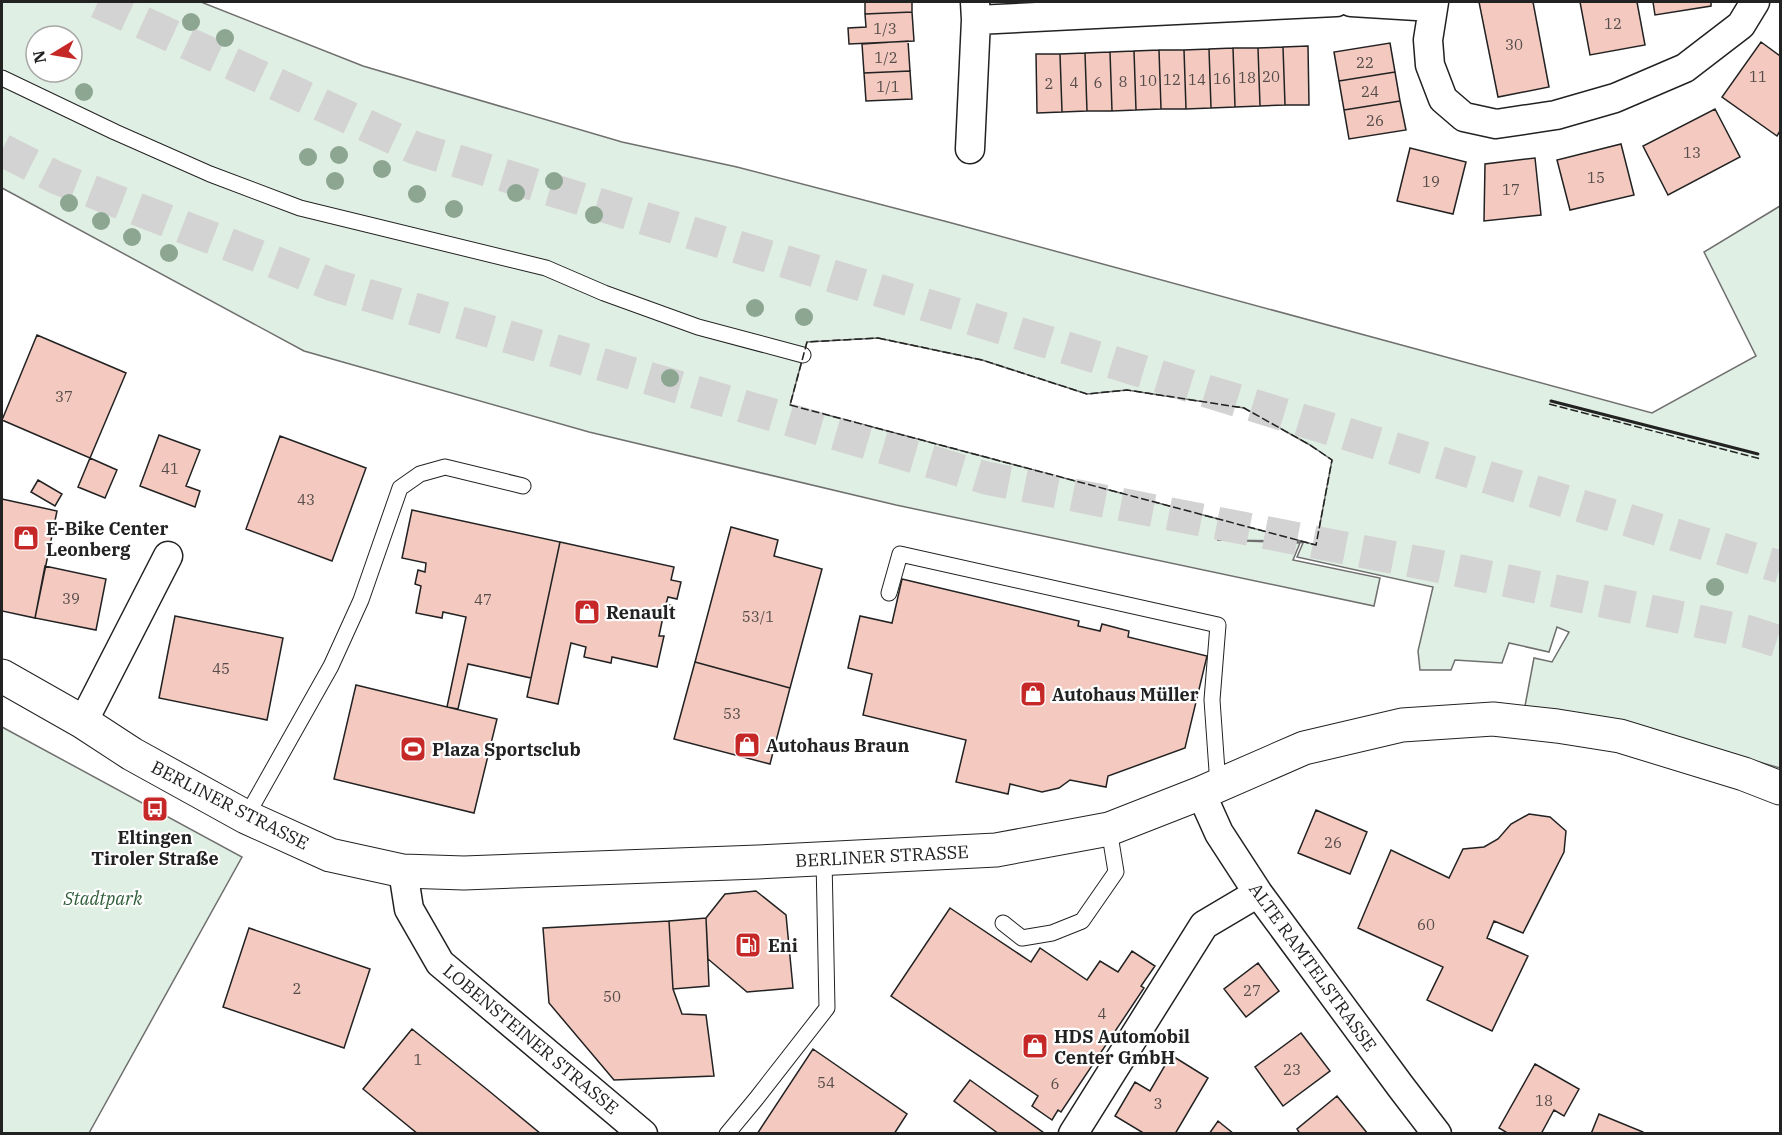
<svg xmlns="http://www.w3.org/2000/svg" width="1782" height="1135" font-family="'IBM Plex Serif',serif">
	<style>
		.green { fill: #e0efe3; stroke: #6f6f6f; stroke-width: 1.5; fill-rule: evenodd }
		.building { fill: #f3c9c0; stroke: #222; stroke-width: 1.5 }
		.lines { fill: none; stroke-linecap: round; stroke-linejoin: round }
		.motorway-tunnel { stroke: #d3d3d3; stroke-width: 33; stroke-dasharray: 33 16; stroke-linecap: butt }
		.service-casing { stroke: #222; stroke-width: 17 }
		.minor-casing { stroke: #222; stroke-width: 31 }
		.secondary-casing { stroke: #222; stroke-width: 35 }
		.service { stroke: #fff; stroke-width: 15 }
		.minor { stroke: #fff; stroke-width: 28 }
		.secondary { stroke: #fff; stroke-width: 33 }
		.fence { stroke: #222; stroke-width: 1.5; stroke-dasharray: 8 3; stroke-linecap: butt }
		.wall { stroke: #222; stroke-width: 3 }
		.tree { fill: #8da692 }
		.labels { text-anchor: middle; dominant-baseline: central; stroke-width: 4.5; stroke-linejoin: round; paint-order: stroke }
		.number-label { font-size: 15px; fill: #564c4a }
		.poi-label { font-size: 18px; font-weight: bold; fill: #222; stroke: #fff; text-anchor: start }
		.street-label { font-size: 18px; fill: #222; stroke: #fff }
		.park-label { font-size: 18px; font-style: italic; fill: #2f5e38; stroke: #fff }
	</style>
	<rect width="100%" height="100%" fill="#fff"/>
	<!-- green -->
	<path class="green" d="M2 2H201L363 66 622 142 737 167 948 222 1652 413 1756 356 1704 252 1780 206V768L1650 731 1525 706 1534 658 1552 662 1569 632 1557 627 1549 652 1509 643 1502 663 1455 660 1451 670H1420L1418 651 1433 587 1297 557 1303 543 1296 541 1217 540 1300 543 1293 560 1380 578 1374 606 896 505 589 432 304 351 2 188ZM36 36H72V72H36ZM878 338 982 360 1087 394 1127 390 1244 408 1310 445 1332 460 1316 545 790 405 807 342Z
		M2 727 242 857 89 1133H2Z"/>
	<!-- building -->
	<path class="building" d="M865 2H912V12L865 14Z
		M1479 2H1533L1549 87 1498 97Z
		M1580 2H1637L1645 45 1590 55Z
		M1653 2H1711V6L1655 15Z
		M912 12 914 41 849 44 848 28 866 27 865 14Z
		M908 41 910 71 864 73 862 44Z
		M1761 42 1780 56V131L1777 136 1722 97Z
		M1390 43 1395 72 1339 81 1334 52Z
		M1308 46 1309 105H1285L1283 47Z
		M1283 47 1285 105 1260 106 1258 48Z
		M1233 48 1235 107 1211 108 1209 49Z
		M1233 48H1258L1260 106 1235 107Z
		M1209 49 1211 108 1186 109 1184 50Z
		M1159 50 1161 109 1136 110 1134 51Z
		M1159 50H1184L1186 109H1161Z
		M1134 51 1136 110 1112 111 1110 52Z
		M1110 52 1112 111H1087L1085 53Z
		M1085 53 1087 111 1062 112 1060 54Z
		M1036 54H1060L1062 112 1037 113Z
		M910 71 912 99 866 101 864 73Z
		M1395 72 1400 101 1344 110 1339 81Z
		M1400 101 1406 130 1349 139 1344 110Z
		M1715 109 1740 157 1668 195 1643 146Z
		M1621 144 1634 195 1570 210 1557 160Z
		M1410 148 1466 162 1453 214 1397 201Z
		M1535 158 1541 215 1484 221 1485 164Z
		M37 335 126 373 90 458 2 420Z
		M159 435 200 450 186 486 200 491 195 507 140 486Z
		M280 436 366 468 332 561 246 529Z
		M90 458 117 470 105 498 78 487Z
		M38 480 62 494 55 506 31 492Z
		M2 499 57 511 35 618 2 611Z
		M412 510 560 542 531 678 468 664 458 709 447 707 466 617 443 612 442 618 416 613 421 586 415 584 418 570 425 572 426 563 402 558Z
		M731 527 778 540 774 556 822 569 790 688 695 662Z
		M560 542 674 567 671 580 681 582 677 599 668 597 666 604 674 606 673 614 664 612 659 636H664L657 667 612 657 611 663 584 657 586 647 571 643 558 704 527 697Z
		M45 566 106 579 96 630 35 618Z
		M902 579 1079 621 1078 626 1100 631 1102 624 1129 631 1128 637 1207 656 1185 748 1108 776 1106 787 1070 780 1059 788 1042 792 1010 784 1008 794 956 782 966 740 863 715 872 674 848 668 860 616 892 623Z
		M175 616 283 638 267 720 159 698Z
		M695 662 790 688 770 764 674 739Z
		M356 685 497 719 474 813 334 779Z
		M1316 810 1367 832 1350 874 1298 853Z
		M1529 814 1550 817 1566 831 1564 852 1523 933 1494 921 1487 938 1528 956 1492 1031 1427 1000 1443 967 1358 928 1391 850 1449 878 1463 849 1484 847 1498 839 1511 824Z
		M756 891 786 915 793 988 747 992 708 959 706 918 725 894Z
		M950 908 1031 962 1040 948 1087 980 1100 961 1118 972 1132 951 1155 966 1141 986 1144 988 1061 1112 1058 1110 1052 1120 1032 1106 1038 1096 891 996Z
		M706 918 709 986 673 989 669 921Z
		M669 921 673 989 682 1014 706 1015 714 1076 614 1080 549 1003 543 928Z
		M249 928 370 969 344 1048 223 1007Z
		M1258 963 1279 991 1246 1017 1224 989Z
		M412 1029 489 1091 541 1134H418L363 1089Z
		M1301 1033 1330 1071 1283 1106 1255 1067Z
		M813 1049 907 1114 894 1134H757Z
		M1171 1055 1208 1078 1175 1134H1145L1115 1116 1135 1082 1150 1091Z
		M1535 1064 1579 1089 1564 1116 1554 1110 1541 1134H1509L1499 1128Z
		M970 1080 1044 1133V1134H999L954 1101Z
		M1337 1096 1368 1134H1300L1297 1129Z
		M1599 1114 1643 1132V1134H1591Z
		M1218 1121 1234 1134H1209Z"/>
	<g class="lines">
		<!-- motorway-tunnel -->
		<path class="motorway-tunnel" d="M98 2 415 148 1780 567
			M2 150 57 178 333 285 986 478 1437 566 1749 632 1780 642"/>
		<!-- service casing -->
		<g class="service-casing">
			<path id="service" d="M2 78 115 132 210 174 300 208 546 268 604 293 698 327 803 355
				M889 593 900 554 1218 625 1212 700 1218 785
				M246 817 331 666 361 600 400 488 420 474 445 467 523 486
				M1003 923 1022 938 1052 933 1082 921 1116 872 1109 829
				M727 1134 756 1099 827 1008 824 859"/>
		</g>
		<!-- minor casing -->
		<g class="minor-casing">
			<path id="minor" d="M1351 2 1433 7
				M1434 2 1428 40 1430 65 1443 99 1464 117 1496 124 1556 115 1615 98 1685 68 1741 25 1755 2
				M976 20 1336 2
				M970 149 976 20 975 2
				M83 722 168 556
				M1201 793 1219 833 1258 893 1401 1087 1437 1134
				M403 871 409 909 440 963 643 1134
				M1073 1134 1204 925 1258 893"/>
		</g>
		<!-- secondary casing -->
		<g class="secondary-casing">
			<path id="secondary" d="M2 676 83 722 132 754 246 817 330 855 403 871 464 873 758 862 996 850 1109 829 1201 793 1304 748 1402 725 1493 719 1557 726 1620 736 1744 774 1780 788"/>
		</g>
		<!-- service -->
		<use href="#service" class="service"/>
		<!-- minor -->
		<use href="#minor" class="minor"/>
		<!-- secondary -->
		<use href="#secondary" class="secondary"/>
		<!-- fence -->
		<path class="fence" d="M878 338 982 360 1087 394 1127 390 1244 408 1310 445 1332 460 1316 545 790 405 807 342Z
			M1549 404 1761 459"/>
		<!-- wall -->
		<path class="wall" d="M1551 401 1758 454"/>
	</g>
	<!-- trees -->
	<g class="tree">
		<circle cx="191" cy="22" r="9"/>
		<circle cx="225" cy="38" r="9"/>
		<circle cx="84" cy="92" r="9"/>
		<circle cx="339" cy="155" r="9"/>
		<circle cx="308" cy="157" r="9"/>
		<circle cx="382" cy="169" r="9"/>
		<circle cx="335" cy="181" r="9"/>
		<circle cx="554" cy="181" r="9"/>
		<circle cx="516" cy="193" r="9"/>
		<circle cx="417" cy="194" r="9"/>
		<circle cx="69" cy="203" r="9"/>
		<circle cx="454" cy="209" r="9"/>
		<circle cx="594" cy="215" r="9"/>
		<circle cx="101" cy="221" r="9"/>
		<circle cx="132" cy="237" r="9"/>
		<circle cx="169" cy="253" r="9"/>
		<circle cx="755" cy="308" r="9"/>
		<circle cx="804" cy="317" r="9"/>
		<circle cx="670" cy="378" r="9"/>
		<circle cx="1715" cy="587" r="9"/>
	</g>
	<!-- icons -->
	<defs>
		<g id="shop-square" transform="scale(1.35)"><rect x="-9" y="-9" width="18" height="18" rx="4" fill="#c62828" stroke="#fff"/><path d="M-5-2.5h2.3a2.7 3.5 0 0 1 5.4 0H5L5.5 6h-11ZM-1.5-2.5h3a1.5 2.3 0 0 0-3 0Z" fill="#fff"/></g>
		<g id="stadium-square" transform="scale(1.35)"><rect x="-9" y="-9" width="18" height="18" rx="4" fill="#c62828" stroke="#fff"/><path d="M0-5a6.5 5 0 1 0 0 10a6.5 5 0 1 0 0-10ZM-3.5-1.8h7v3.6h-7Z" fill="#fff"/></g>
		<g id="bus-square" transform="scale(1.35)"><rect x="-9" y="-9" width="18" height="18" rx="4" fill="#c62828" stroke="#fff"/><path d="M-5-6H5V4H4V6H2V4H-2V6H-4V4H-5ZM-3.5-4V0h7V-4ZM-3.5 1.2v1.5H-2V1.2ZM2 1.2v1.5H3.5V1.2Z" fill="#fff"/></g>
		<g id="fuel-square" transform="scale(1.35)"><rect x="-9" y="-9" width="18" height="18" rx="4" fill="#c62828" stroke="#fff"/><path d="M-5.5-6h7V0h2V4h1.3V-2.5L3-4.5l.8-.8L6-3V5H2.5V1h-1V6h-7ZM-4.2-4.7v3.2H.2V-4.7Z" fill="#fff"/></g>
	</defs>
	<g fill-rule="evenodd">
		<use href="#shop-square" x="26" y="538"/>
		<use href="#shop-square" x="587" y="612"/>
		<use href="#shop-square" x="1033" y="694"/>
		<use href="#shop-square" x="747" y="745"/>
		<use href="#stadium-square" x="413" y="749"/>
		<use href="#bus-square" x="155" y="809"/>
		<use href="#fuel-square" x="748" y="945"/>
		<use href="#shop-square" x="1035" y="1046"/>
	</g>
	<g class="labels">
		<!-- number labels -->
		<g class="number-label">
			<text x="1613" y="23">12</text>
			<text x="885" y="28">1/3</text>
			<text x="1514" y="44">30</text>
			<text x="886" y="57">1/2</text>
			<text x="1365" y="62">22</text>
			<text x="1271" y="76">20</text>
			<text x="1758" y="76">11</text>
			<text x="1247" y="77">18</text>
			<text x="1222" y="78">16</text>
			<text x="1172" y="79">12</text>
			<text x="1197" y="79">14</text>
			<text x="1148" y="80">10</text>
			<text x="1123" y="81">8</text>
			<text x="1074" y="82">4</text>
			<text x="1098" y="82">6</text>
			<text x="1049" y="83">2</text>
			<text x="888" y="86">1/1</text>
			<text x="1370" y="91">24</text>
			<text x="1375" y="120">26</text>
			<text x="1692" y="152">13</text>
			<text x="1596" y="177">15</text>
			<text x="1431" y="181">19</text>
			<text x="1511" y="189">17</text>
			<text x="64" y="396">37</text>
			<text x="170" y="468">41</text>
			<text x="306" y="499">43</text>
			<text x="71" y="598">39</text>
			<text x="483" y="599">47</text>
			<text x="758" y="616">53/1</text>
			<text x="221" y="668">45</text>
			<text x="732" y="713">53</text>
			<text x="1333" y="842">26</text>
			<text x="1426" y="924">60</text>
			<text x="297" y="988">2</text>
			<text x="1252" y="990">27</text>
			<text x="612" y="996">50</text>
			<text x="1102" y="1013">4</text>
			<text x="418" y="1059">1</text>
			<text x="1292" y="1069">23</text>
			<text x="826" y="1082">54</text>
			<text x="1055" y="1083">6</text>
			<text x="1544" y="1100">18</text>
			<text x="1158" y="1103">3</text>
		</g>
		<!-- poi labels -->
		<g class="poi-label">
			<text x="46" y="528">E-Bike Center<tspan x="46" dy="21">Leonberg</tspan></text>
			<text x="606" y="612">Renault</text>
			<text x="1052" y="694">Autohaus Müller</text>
			<text x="766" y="745">Autohaus Braun</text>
			<text x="432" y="749">Plaza Sportsclub</text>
			<text x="155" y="837" text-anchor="middle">Eltingen<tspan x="155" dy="21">Tiroler Straße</tspan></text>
			<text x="768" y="945">Eni</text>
			<text x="1054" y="1036">HDS Automobil<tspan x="1054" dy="21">Center GmbH</tspan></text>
		</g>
		<!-- street labels -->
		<g class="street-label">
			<text transform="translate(230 805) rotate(27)">BERLINER STRASSE</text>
			<text transform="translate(882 856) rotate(-3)">BERLINER STRASSE</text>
			<text transform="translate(1313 967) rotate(54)">ALTE RAMTELSTRASSE</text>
			<text transform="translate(531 1039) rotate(40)">LOBENSTEINER STRASSE</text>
		</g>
		<!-- park labels -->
		<g class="park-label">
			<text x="103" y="898">Stadtpark</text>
		</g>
	</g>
	<!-- border -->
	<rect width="1782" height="1135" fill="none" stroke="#222222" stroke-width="6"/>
	<!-- north arrow -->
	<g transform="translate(54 54) rotate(259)"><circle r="28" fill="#ffffff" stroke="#a7a7a7" stroke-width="1.5"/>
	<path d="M0-4.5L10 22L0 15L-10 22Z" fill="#c62828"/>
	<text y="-9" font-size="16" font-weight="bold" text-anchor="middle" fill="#222222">N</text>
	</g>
</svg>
